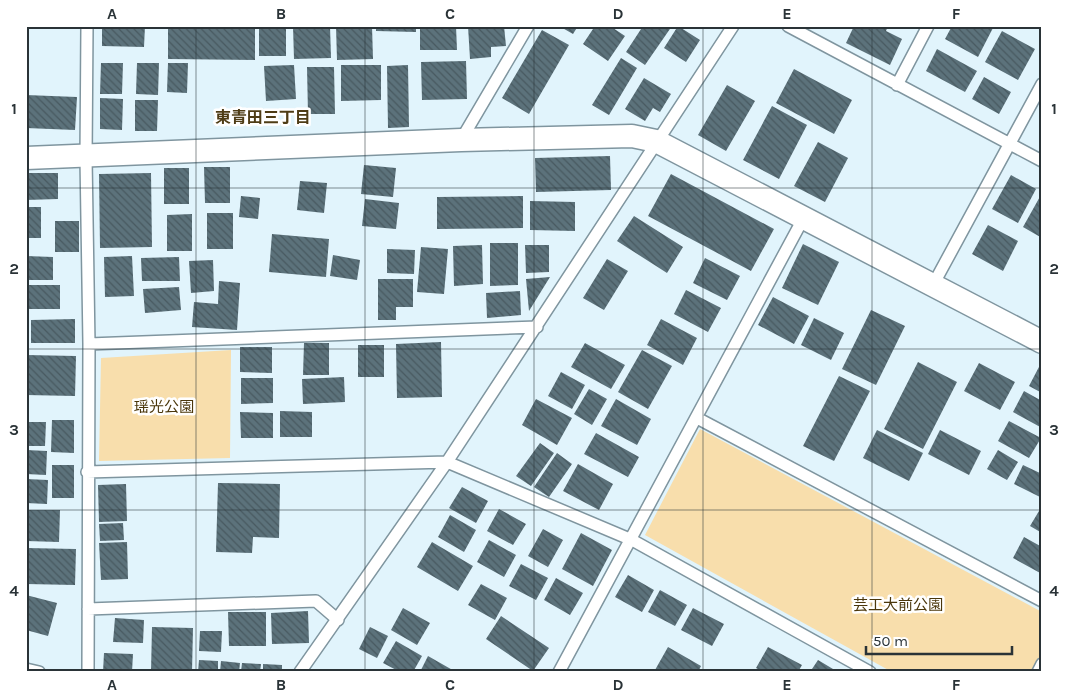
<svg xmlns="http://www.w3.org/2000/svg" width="1068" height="698" font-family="Karla,'Noto Sans JP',sans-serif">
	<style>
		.green { fill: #f8deac }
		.building { fill: url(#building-back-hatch) }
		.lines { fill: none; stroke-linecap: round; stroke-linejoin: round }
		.service-casing { stroke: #7f959f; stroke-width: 14 }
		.minor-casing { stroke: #7f959f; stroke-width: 25 }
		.service { stroke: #fff; stroke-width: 11 }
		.minor { stroke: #fff; stroke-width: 22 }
		.grid { fill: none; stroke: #2a3337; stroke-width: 1; stroke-opacity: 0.55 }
		.labels { text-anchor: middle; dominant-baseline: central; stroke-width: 5; stroke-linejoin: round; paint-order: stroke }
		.park-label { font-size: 15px; fill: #4b370b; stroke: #fff }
		.neighbourhood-label { font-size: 16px; font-weight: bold; fill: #4e3c16; stroke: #fff }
		.neatline { fill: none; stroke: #2a3337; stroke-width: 2 }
		.grid-label { font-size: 16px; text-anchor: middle; font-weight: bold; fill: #2a3337 }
	</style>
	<defs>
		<pattern id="building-back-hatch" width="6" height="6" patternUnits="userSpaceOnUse" patternTransform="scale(1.25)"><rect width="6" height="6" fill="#5c727b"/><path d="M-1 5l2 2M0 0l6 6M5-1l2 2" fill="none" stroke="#485960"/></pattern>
	</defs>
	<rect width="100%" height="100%" fill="#e1f4fc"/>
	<!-- green -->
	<path class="green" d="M231 350 230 458 99 461 101 358Z
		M700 429 1042 612V672H892L645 535Z"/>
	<!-- building -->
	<path class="building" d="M102 26H145L144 47 102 46Z
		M168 26H255V60L168 59Z
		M259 26H286V56H259Z
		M293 26H330L331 58 294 59Z
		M336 26H372L373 59 337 60Z
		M376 26H416V32L376 31Z
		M420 26H456L457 50H420Z
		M468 26H504L506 46 491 47V57L470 59Z
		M559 26H578L573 34Z
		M595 26H610L625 36 608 61 583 44Z
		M643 26H672L645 65 626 52Z
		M678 26 700 40 686 62 664 48Z
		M854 26H888L886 31 902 39 890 65 846 43Z
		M952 26H994L978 57 945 39Z
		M542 30 569 45 529 114 502 98Z
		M1002 31 1035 49 1018 80 985 62Z
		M937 49 977 71 965 92 926 71Z
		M621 58 637 68 609 115 592 105Z
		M466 61 467 99 422 100 421 62Z
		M101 63H123L122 94H100Z
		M137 63H159L158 95 136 94Z
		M168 63H188L187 93 167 92Z
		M294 65 296 99 266 101 264 66Z
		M341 65H381V100L341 101Z
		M408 65 409 127 388 128 387 66Z
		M307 67H334L335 114H308Z
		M794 69 852 100 834 134 776 103Z
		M984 77 1011 92 999 114 972 99Z
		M644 78 671 94 660 112 653 108 645 121 625 109Z
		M727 85 755 101 726 151 698 135Z
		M26 95 77 97 75 130 26 128Z
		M100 98 123 99 122 130 100 129Z
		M135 100H158L157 131H135Z
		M772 106 807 125 779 179 743 160Z
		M818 142 848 158 825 202 794 186Z
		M610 156 611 190 536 192 535 158Z
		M364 165 396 168 393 197 361 194Z
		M204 167H230V203H205Z
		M164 168H189V204H164Z
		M26 173H58V199L26 200Z
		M151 173 152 247 100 248 99 174Z
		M671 174 774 229 751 271 648 216Z
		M1011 175 1036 189 1018 223 992 209Z
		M300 181 327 183 324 213 297 210Z
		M1042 193V238L1023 227Z
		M241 196 260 198 258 219 239 217Z
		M523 196V228L437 229V197Z
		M365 199 399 203 396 229 362 226Z
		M530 201 575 202V231L530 230Z
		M26 207H41V238H26Z
		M207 213H233V249H207Z
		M192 214V251H167V215Z
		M634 216 683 247 667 273 617 241Z
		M55 221H79V252H55Z
		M988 225 1018 241 1003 271 972 254Z
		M272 234 329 239 326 277 269 272Z
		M490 243H518V285L490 286Z
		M803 244 839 262 818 305 782 288Z
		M482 245 483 284 454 286 453 246Z
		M525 245H549V272L526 273Z
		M421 247 448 249 444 294 417 292Z
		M387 249 415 250 414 274 387 273Z
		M333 255 360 260 357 280 330 276Z
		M26 256 53 257V280H26Z
		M132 256 134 296 105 297 104 257Z
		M179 257 180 281H142L141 258Z
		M705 258 740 276 727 300 693 283Z
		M607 259 628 271 604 310 583 298Z
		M213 260 214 291 191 293 189 261Z
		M550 277 529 311 526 279Z
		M378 279H413V307H396V320H378Z
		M219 281 240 283 237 330 192 327 194 302 218 304Z
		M29 285H60V309H29Z
		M179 287 181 310 145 313 143 289Z
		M686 290 721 308 708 332 674 314Z
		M520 291 521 315 487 318 486 293Z
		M773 297 809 316 794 344 758 325Z
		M871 310 905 326 876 385 842 369Z
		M814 318 844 333 831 360 801 345Z
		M75 319V343H31V320Z
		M661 319 697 338 683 365 647 345Z
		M441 342 442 397 397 398 396 344Z
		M304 343H329V375H303Z
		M585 343 625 365 611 389 571 367Z
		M358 345H384V377H358Z
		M240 347H272V373L240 372Z
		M642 350 672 366 648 409 618 392Z
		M26 355 76 356 75 396 26 395Z
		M918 362 957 382 923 449 884 429Z
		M979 363 1015 382 1000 410 964 391Z
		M1040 365 1042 366V393L1029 386Z
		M561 372 585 385 572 409 548 396Z
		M839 376 870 391 834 461 803 446Z
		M344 377 345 402 303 404 302 379Z
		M241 378H273V403L241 404Z
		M589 389 607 399 592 425 574 414Z
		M1024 391 1042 401V428L1013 412Z
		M536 399 572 418 557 445 522 425Z
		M616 399 651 419 637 445 601 426Z
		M280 411 312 412V437H280Z
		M240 412 273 413V438H241Z
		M52 420H74V453L51 452Z
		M1009 421 1041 438 1029 458 998 441Z
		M26 422H46L45 446H26Z
		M877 430 923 453 909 481 863 458Z
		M940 430 981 451 969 475 928 454Z
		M596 433 639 457 628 477 584 454Z
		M540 443 554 453 531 486 516 476Z
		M26 450 47 451 46 475 26 474Z
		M998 450 1018 462 1007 480 987 469Z
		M557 453 572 464 549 497 534 487Z
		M578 464 613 484 599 510 563 491Z
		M52 465H74V498H52Z
		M1023 465 1042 474 1040 497 1014 484Z
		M26 479 48 480 47 504 26 503Z
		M218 483 280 484 279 538 253 537 252 553 216 552Z
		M126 484 127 521 99 522 98 485Z
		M462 487 488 501 476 523 449 508Z
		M1042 506V533L1030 526Z
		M499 509 526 524 513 545 487 531Z
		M26 510H60L59 542 26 541Z
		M450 515 476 530 464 552 438 537Z
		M123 523 124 540 100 541 99 524Z
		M543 529 563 540 548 567 528 556Z
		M581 533 612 550 593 586 562 569Z
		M1024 537 1042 547V574L1013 558Z
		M489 540 516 555 504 577 477 562Z
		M127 542 128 579 101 580 99 543Z
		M432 542 473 566 458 591 417 567Z
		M26 548 76 549 75 585 26 584Z
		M521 564 548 578 536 600 509 586Z
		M628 575 654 590 642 612 615 597Z
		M556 578 583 593 570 615 544 600Z
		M481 584 507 598 495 620 468 605Z
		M660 590 687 605 675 626 648 612Z
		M26 595 57 603 48 636 26 630Z
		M403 608 430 623 417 645 391 630Z
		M693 608 724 624 712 646 681 630Z
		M308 611 309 643 272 644 271 613Z
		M228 612H266V646H229Z
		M501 616 549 648 533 671 486 639Z
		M115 618 144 620 143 643 113 642Z
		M152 627 193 628 192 672H151Z
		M370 627 388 636 377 658 359 649Z
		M200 631H222L221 652 199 651Z
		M396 641 422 656 413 672H400L383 663Z
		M668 647 701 666 698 672 655 670Z
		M768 647 802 665 798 672H763L756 668Z
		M104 653 133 654 132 672H103Z
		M428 656 456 672H420Z
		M199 660 218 661V672H198Z
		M818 660 838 672H810Z
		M221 661 240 663 239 672H220Z
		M242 663 261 664 260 672H241Z
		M263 664 282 665V672H263Z"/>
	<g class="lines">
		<!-- service casing -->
		<g class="service-casing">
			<path id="service" d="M87 26 86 158 89 344 88 672
				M788 26 1042 161
				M897 85 928 26
				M461 140 528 26
				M933 285 1042 84
				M89 344 537 327
				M697 418 1042 601
				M87 472 447 462 632 540 870 672
				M88 609 316 601 338 620
				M26 669 39 672
				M300 672 447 462 733 26
				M559 672 803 219
				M1038 672 1042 664"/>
		</g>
		<!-- minor casing -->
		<g class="minor-casing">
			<path id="minor" d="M26 158 461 140 632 136 656 141 1042 342"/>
		</g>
		<!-- service -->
		<use href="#service" class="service"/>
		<!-- minor -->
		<use href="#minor" class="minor"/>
	</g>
	<!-- grid -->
	<path class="grid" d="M196 26V672M365 26V672M534 26V672M703 26V672M872 26V672M26 188H1042M26 349H1042M26 510H1042"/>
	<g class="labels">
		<!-- park labels -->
		<g class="park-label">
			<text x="164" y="407">瑶光公園</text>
			<text x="898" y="605">芸工大前公園</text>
		</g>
		<!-- neighbourhood labels -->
		<g class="neighbourhood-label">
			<text x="263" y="117">東青田三丁目</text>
		</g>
	</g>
	<!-- border -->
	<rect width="1068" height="698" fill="none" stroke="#ffffff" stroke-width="55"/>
	<!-- scale -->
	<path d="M866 646v8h146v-8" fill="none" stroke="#2a3337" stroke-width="2.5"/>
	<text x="873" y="646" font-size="15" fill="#2a3337" stroke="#ffffff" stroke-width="4" paint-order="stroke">50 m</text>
	<rect x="28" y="28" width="1012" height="642" class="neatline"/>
	<g class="grid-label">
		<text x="112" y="19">A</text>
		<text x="281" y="19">B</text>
		<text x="450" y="19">C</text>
		<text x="618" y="19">D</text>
		<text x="787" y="19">E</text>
		<text x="956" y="19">F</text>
		<text x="14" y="114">1</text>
		<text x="1054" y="114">1</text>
		<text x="14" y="274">2</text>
		<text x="1054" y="274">2</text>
		<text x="14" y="435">3</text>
		<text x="1054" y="435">3</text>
		<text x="14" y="596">4</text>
		<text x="1054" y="596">4</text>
		<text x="112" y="690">A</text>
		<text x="281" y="690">B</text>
		<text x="450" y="690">C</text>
		<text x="618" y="690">D</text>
		<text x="787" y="690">E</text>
		<text x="956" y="690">F</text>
	</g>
</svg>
